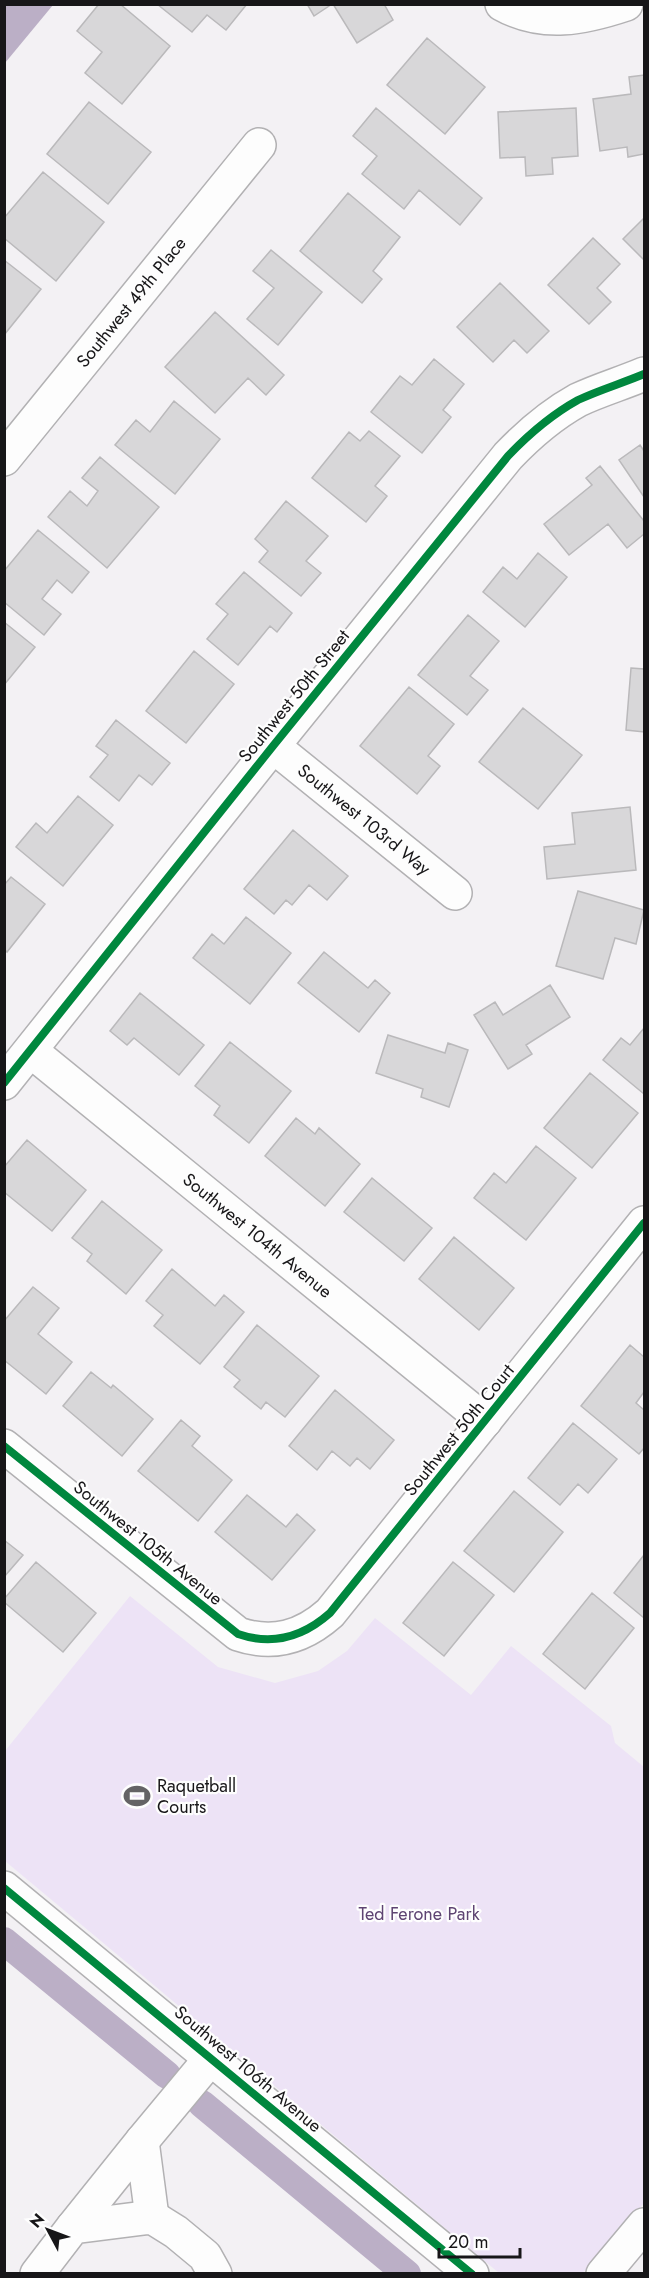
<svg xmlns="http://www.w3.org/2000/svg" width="649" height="2278" font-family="Jost,sans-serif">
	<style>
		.green { fill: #ede3f6 }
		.water { fill: #bbafc6 }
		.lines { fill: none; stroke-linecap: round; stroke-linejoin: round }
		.canal { stroke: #bbafc6; stroke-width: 28 }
		.building { fill: #d8d7d9; stroke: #bab9bb; stroke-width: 1.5 }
		.minor-casing { stroke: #b2b1b3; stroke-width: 36 }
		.minor { stroke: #fdfdfd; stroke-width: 33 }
		.cycleway-casing { stroke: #fefefe; stroke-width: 11 }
		.cycleway { stroke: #00873e; stroke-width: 8 }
		.labels { text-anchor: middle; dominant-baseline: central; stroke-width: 4.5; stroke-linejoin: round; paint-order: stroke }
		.street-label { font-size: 18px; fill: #171618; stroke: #fefefe }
		.poi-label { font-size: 18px; fill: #171618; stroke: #fefefe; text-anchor: start }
		.park-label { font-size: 18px; fill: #5e4472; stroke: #fefefe }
	</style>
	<rect width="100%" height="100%" fill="#f3f1f4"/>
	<!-- green -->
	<path class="green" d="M130 1596 218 1667 275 1683 318 1671 347 1651 375 1618 471 1695 511 1646 611 1726 615 1743 644 1767V2203L594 2263 582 2273H499L5 1861V1751Z"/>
	<!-- water -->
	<path class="water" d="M5 4 53 5 5 63 4 5Z"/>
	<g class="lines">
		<!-- canal -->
		<path class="canal" d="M4 1941 167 2075
			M202 2104 407 2274"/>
	</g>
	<!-- building -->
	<path class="building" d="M99 4H120L170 46 122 104 85 73 102 52 77 31Z
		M157 4H247L226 30 207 15 192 32Z
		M307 4H332L314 16Z
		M333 4H384L393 20 357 43Z
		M427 38 485 87 445 134 387 85Z
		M644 75V154L628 157 627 147 600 151 593 99 631 94 629 77Z
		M89 102 151 152 108 204 47 154Z
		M376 108 482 198 460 225 419 190 404 209 362 174 377 156 353 136Z
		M576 108 578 156 552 158 553 174 526 176 525 157 500 158 498 112Z
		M43 172 104 222 56 281 4 238V218Z
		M348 193 400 237 373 271 382 279 362 303 300 251Z
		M644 218V260L623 239Z
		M593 238 620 264 597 288 611 302 589 324 548 285Z
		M271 250 322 292 278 345 247 319 274 288 253 271Z
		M4 260 41 289 4 335Z
		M500 283 549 331 527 353 514 340 493 362 457 327Z
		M215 312 284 375 266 395 248 378 215 413 165 367Z
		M434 359 464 384 443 410 451 417 422 453 371 412 400 376 412 385Z
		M174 401 220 439 175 494 115 445 136 420 150 432Z
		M369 431 400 456 375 486 387 496 366 522 312 478 349 432 360 441Z
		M640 445 644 451V497L619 460Z
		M100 457 159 507 107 568 48 517 70 491 87 506 98 491 82 478Z
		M600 466 644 521V534L627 548 608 524 569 555 544 524 592 485 586 478Z
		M286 501 328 536 306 561 321 573 301 596 259 562 268 551 255 539Z
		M38 530 89 572 72 593 57 580 42 599 61 614 44 635 4 602V571Z
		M538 553 567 577 525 627 483 592 503 567 517 579Z
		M244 572 292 613 277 632 270 626 238 665 207 639 228 614 216 604Z
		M468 615 499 641 470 676 488 690 467 715 418 675Z
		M4 622 35 647 4 685Z
		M194 651 234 684 186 743 146 711Z
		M631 668 644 669V732L626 730Z
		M409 687 454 724 428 756 440 766 417 794 360 746Z
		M523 708 582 755 538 809 479 762Z
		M116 720 170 763 152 785 139 775 119 801 90 777 108 755 96 746Z
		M78 796 113 825 63 886 16 847 36 823 47 833Z
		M630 807 636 870 547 879 544 847 575 844 572 813Z
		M293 830 348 876 327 900 309 885 292 905 286 900 274 914 244 889Z
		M11 877 45 904 7 952 4 949V885Z
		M578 891 644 910 636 944 615 938 603 979 556 966Z
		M246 917 291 953 250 1004 193 958 212 934 224 944Z
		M324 952 368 988 375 980 390 993 359 1032 298 983Z
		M550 985 570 1017 526 1045 532 1054 508 1069 474 1015 495 1002 503 1015Z
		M140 993 204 1045 179 1075 134 1038 127 1045 110 1031Z
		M644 1028V1094L603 1060 621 1038 630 1045Z
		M388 1035 445 1053 448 1043 468 1050 449 1107 421 1097 423 1089 376 1073Z
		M230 1042 291 1091 249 1143 214 1115 220 1106 195 1086Z
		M590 1073 638 1113 592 1168 544 1128Z
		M296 1118 315 1134 319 1128 360 1164 325 1206 265 1156Z
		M27 1140 86 1190 52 1231 4 1192V1167Z
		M536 1146 576 1178 526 1240 474 1198 494 1173 506 1183Z
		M372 1178 432 1228 404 1261 344 1212Z
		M102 1201 162 1250 126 1294 87 1261 92 1254 72 1238Z
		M454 1237 514 1288 479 1330 419 1279Z
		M172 1269 215 1306 224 1295 244 1312 200 1364 154 1326 163 1315 146 1301Z
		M33 1287 59 1308 38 1334 72 1362 46 1394 4 1360V1321Z
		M257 1325 319 1376 285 1417 266 1402 261 1409 234 1387 240 1380 224 1367Z
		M630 1345 644 1357V1392L636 1403 644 1410V1448L639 1454 581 1406Z
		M91 1372 111 1388 113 1385 153 1419 122 1456 63 1406Z
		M335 1390 394 1440 370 1469 357 1458 350 1466 332 1451 317 1470 289 1446Z
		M181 1420 200 1436 192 1446 232 1480 198 1521 138 1471Z
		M573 1423 617 1459 588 1493 578 1484 560 1505 528 1478Z
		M514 1491 563 1532 514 1592 464 1551Z
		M247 1495 286 1527 297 1514 315 1530 272 1580 215 1532Z
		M4 1540 23 1555 4 1577Z
		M644 1555V1618L614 1593Z
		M36 1562 96 1613 63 1652 4 1602V1599Z
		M453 1562 494 1595 444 1656 403 1623Z
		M592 1593 634 1628 585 1689 543 1654Z"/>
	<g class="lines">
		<!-- minor casing -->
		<g class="minor-casing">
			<g id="minor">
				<path d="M502 4C543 27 584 18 626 4"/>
				<path id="s1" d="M4 459 259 145"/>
				<path id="s2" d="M273 746 455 893"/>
				<path id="s3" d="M31 1051 485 1421"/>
				<path d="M4 1083 273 746 508 456C529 434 551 415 578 400 599 390 623 383 644 374"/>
				<path d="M4 1446 238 1634C273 1646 303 1637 330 1613L644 1223"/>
				<path d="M4 1888 472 2274"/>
				<path d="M142 2141 211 2058"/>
				<path d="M73 2227 142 2141 152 2217"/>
				<path d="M37 2274 73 2227 152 2217 176 2232 205 2256 215 2274"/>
				<path d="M603 2274 644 2225"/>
			</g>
		</g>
		<!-- minor -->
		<use href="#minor" class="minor"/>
		<!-- cycleway casing -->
		<g class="cycleway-casing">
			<path id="cycleway" d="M4 1083 273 746 508 456C529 434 551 415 578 400 599 390 623 383 644 374
				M4 1446 238 1634C273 1646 303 1637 330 1613L644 1223
				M4 1888 472 2274"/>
		</g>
		<!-- cycleway -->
		<use href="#cycleway" class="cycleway"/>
	</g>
	<!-- icons -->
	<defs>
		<g id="stadium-bare" transform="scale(2.07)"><path d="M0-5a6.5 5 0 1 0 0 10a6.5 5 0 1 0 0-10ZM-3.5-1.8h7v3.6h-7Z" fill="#646365" stroke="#fefefe" stroke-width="2.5" paint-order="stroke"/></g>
	</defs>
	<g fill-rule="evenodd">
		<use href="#stadium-bare" x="137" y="1796"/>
	</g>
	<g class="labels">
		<!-- street labels -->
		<g class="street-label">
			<text stroke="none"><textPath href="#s1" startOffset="202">Southwest 49th Place</textPath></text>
			<text transform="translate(294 696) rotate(-51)">Southwest 50th Street</text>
			<text stroke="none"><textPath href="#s2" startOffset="117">Southwest 103rd Way</textPath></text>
			<text stroke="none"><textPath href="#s3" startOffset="292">Southwest 104th Avenue</textPath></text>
			<text transform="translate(459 1430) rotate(-51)">Southwest 50th Court</text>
			<text transform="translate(148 1543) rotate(39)">Southwest 105th Avenue</text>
			<text transform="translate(248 2069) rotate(40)">Southwest 106th Avenue</text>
		</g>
		<!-- poi labels -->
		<g class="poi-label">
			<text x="157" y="1786">Raquetball<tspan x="157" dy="21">Courts</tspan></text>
		</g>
		<!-- park labels -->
		<g class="park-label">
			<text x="419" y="1914">Ted Ferone Park</text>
		</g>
	</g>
	<!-- border -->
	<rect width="649" height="2278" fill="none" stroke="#171618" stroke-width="12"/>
	<!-- north arrow -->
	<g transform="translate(48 2230) rotate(311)" stroke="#fefefe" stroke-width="4.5" paint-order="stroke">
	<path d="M0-4.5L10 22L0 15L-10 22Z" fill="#171618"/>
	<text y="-9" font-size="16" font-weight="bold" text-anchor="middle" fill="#171618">N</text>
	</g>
	<!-- scale -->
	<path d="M439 2248v9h81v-9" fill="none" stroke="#171618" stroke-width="3"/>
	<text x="448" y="2248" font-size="18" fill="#171618" stroke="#fefefe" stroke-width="4.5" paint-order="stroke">20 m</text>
</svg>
